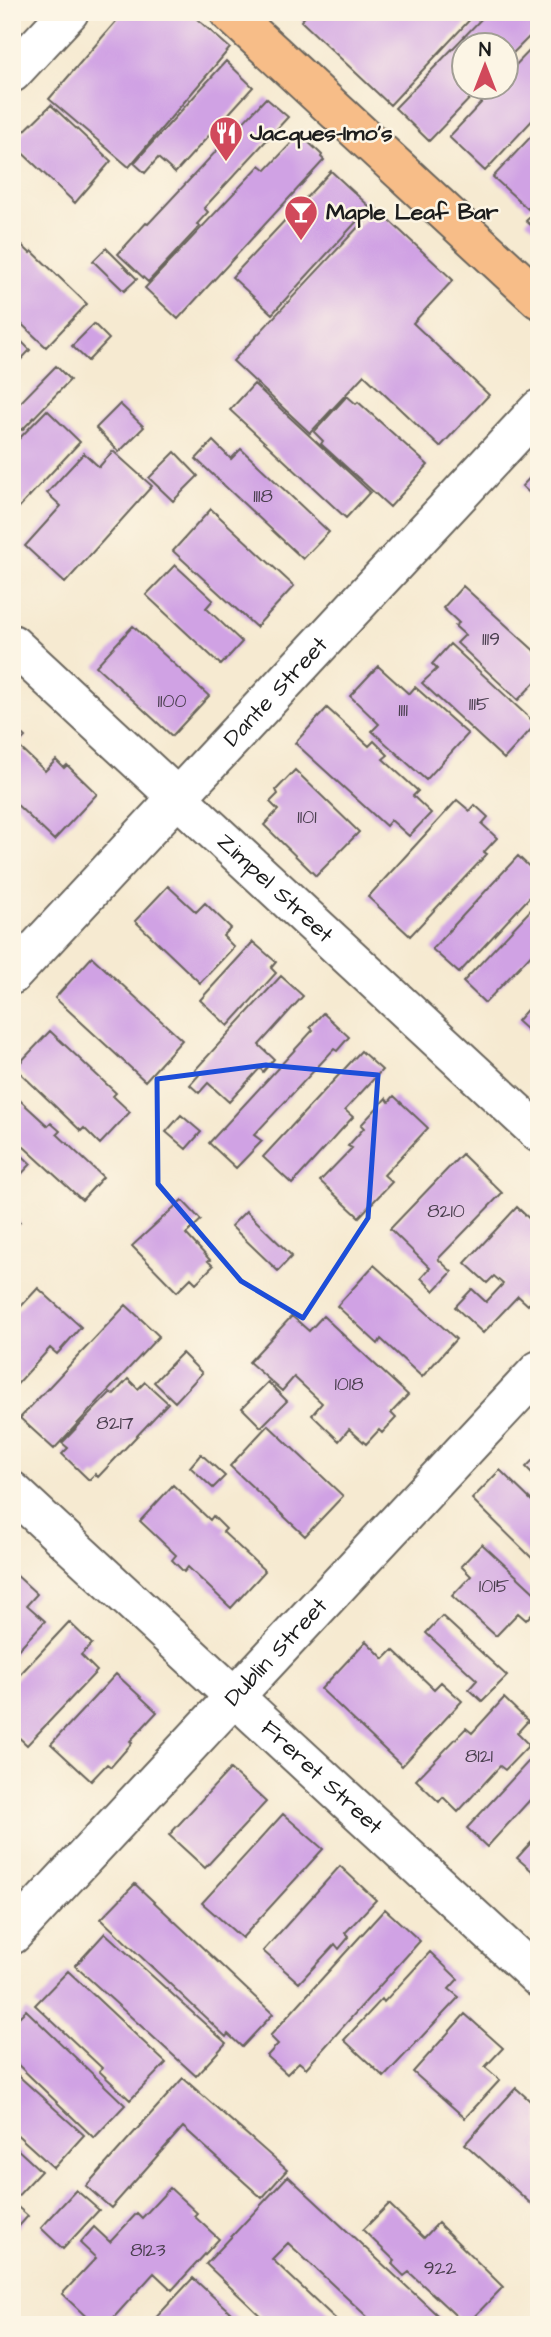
<svg xmlns="http://www.w3.org/2000/svg" width="551" height="2337" font-family="'Architects Daughter',sans-serif">
	<style>
		.building { fill: #d0a2e4 }
		.lines { fill: none; stroke-linecap: round; stroke-linejoin: round }
		.minor-casing { stroke: #68645b; stroke-width: 42 }
		.major-casing { stroke: #68645b; stroke-width: 42 }
		.minor { stroke: #fff; stroke-width: 38 }
		.major { stroke: #f7bd88; stroke-width: 38 }
		.marked { fill: none; stroke: #1d4ed8; stroke-width: 5; stroke-linejoin: round }
		.labels { text-anchor: middle; dominant-baseline: central; stroke-width: 5; stroke-linejoin: round; paint-order: stroke }
		.number-label { font-size: 19px; fill: #493e4e }
		.poi-label { font-size: 23px; font-weight: bold; fill: #1c1c1c; stroke: #fcf5e5; text-anchor: start }
		.street-label { font-size: 23px; fill: #1c1c1c; stroke: #fcf5e5 }
	</style>
	<rect width="100%" height="100%" fill="#fcf5e5"/>
	<filter id="ink" filterUnits="userSpaceOnUse"><feTurbulence type="fractalNoise" baseFrequency=".0143" numOctaves="2"/><feDisplacementMap in="SourceGraphic" scale="14" xChannelSelector="R" yChannelSelector="G"/><feConvolveMatrix kernelMatrix="1 2 1 2 8 2 1 2 1" color-interpolation-filters="sRGB"/></filter>
	<filter id="wash" filterUnits="userSpaceOnUse"><feTurbulence type="fractalNoise" baseFrequency=".00686" numOctaves="4" result="noise"/><feDisplacementMap in="SourceGraphic" scale="28" xChannelSelector="R" yChannelSelector="G"/><feGaussianBlur stdDeviation="1.57" result="paint"/><feColorMatrix in="noise" values="0 0 0 0 0 0 0 0 0 0 0 0 0 0 0 0 0 1.4 0 .05"/><feComposite in="paint" operator="in"/></filter>
	<g filter="url(#wash)">
		<rect width="100%" height="100%" fill="#f6ead1"/>
		<g id="blocks">
			<!-- building -->
			<path class="building" d="M124 12H189L230 48 129 167 49 99Z
				M309 12H477L390 105 301 21Z
				M488 12H524L539 27 505 61V46H463V88H480L429 141 395 108Z
				M539 41V113L485 171 449 137 495 88H505V76Z
				M226 61 253 87 175 173 158 158 145 173 134 163Z
				M266 98 288 117 204 208 208 212 197 224 200 226 148 282 118 254 146 223 148 224Z
				M51 105 111 161 75 203 12 143Z
				M539 128V197L528 209 493 177Z
				M298 136 302 139 303 137 322 155 321 157 324 160 178 319 145 288 260 165 266 170Z
				M331 171 370 207 272 314 232 277Z
				M376 208 453 280 413 323 489 395 440 447 364 375 310 433 233 361Z
				M539 208V232L526 221Z
				M12 236 30 253 32 251 87 304 46 347 12 315Z
				M106 248 137 279 124 291 93 261Z
				M94 324 109 339 88 361 72 346Z
				M12 332 30 350 12 369Z
				M56 366 70 380 22 430 12 421V398L19 404Z
				M254 384 370 492 346 518 230 410Z
				M347 396 356 404 358 402 428 465 390 507 321 444 323 441 314 432Z
				M120 404 144 427 119 452 96 428Z
				M47 410 80 442 12 515V446Z
				M213 441 231 459 241 449 329 532 303 559 196 459Z
				M113 451 152 486 65 583 25 546 61 506 47 493 84 453 99 467Z
				M175 452 198 476 173 501 149 478Z
				M539 468V502L522 486Z
				M211 509 294 586 256 627 173 551Z
				M175 565 213 600 206 608 242 642 221 665 146 595Z
				M463 586 539 655V678L518 700 457 643 465 635 455 626 459 623 443 608Z
				M133 626 209 696 172 736 96 666Z
				M450 644 536 724 504 759 422 683 437 669 432 664Z
				M378 666 409 694 415 687 468 734 426 780 372 731 379 724 350 696Z
				M327 708 369 746 374 741 388 755 383 759 418 791 413 796 431 813 409 836 391 820 386 826 295 743Z
				M12 725 25 737 17 745 45 771 56 760 64 768 67 765 97 794 54 840 12 800Z
				M295 770 359 832 316 876 264 825 278 810 270 802 278 794 276 790Z
				M457 800 470 811 475 805 488 817 482 824 497 838 484 852 487 854 410 936 368 897Z
				M518 856 539 876V887L459 973 432 949Z
				M168 886 196 912 205 903 231 928 223 936 234 947 200 983 135 921Z
				M539 901V946L485 1003 463 982Z
				M253 942 276 962 271 968 276 973 228 1026 200 1000Z
				M92 957 182 1040 145 1081 55 998Z
				M281 976 303 996 259 1045 274 1059 263 1072 260 1068 229 1102 208 1083 199 1093 190 1085 199 1075 195 1070Z
				M539 996V1041L517 1021Z
				M323 1013 349 1037 337 1051 334 1049 254 1135 262 1141 236 1168 209 1143 313 1030 310 1027Z
				M50 1031 116 1093 113 1096 130 1112 100 1144 84 1128 81 1131 15 1068Z
				M361 1051 382 1070 345 1110 353 1117 292 1184 263 1157Z
				M12 1093 48 1126 51 1123 60 1131 57 1134 103 1177 82 1200 12 1136Z
				M394 1096 428 1128 384 1175 392 1182 359 1217 320 1181 352 1148 348 1146 364 1128 361 1125 386 1098 389 1102Z
				M181 1115 201 1132 186 1149 166 1132Z
				M12 1146 31 1164 12 1184Z
				M462 1154 502 1193 438 1259 452 1272 434 1291 421 1278 430 1268 390 1229Z
				M182 1200 201 1220 186 1234 210 1260 208 1261 213 1266 196 1283 191 1278 177 1292 132 1246Z
				M517 1207 539 1228V1294L528 1305 518 1296 483 1333 455 1307 472 1289 486 1302 503 1284 494 1276 487 1283 465 1263Z
				M246 1211 292 1256 278 1271 231 1226Z
				M12 1215 20 1222 12 1231Z
				M374 1265 456 1339 422 1377 381 1339 378 1344 337 1306Z
				M38 1288 81 1327 57 1354 50 1348 12 1390V1313L14 1314Z
				M126 1305 159 1336 54 1449 20 1418Z
				M292 1316 309 1331 323 1316 408 1395 391 1413 396 1418 382 1433 379 1430 366 1444 349 1429 339 1441 312 1415 322 1403 294 1377 282 1391 249 1362Z
				M182 1353 202 1373 175 1402 154 1382Z
				M128 1379 138 1389 145 1382 168 1403 98 1477 95 1474 89 1480 62 1454 68 1448 62 1443 110 1393 113 1395Z
				M268 1382 287 1401 261 1427 242 1408Z
				M268 1425 343 1496 305 1536 230 1466Z
				M201 1454 225 1476 213 1488 190 1467Z
				M539 1454V1480L526 1467Z
				M500 1470 539 1508V1565L472 1499Z
				M173 1485 210 1520 213 1516 226 1529 223 1532 265 1571 231 1608 188 1567 184 1572 172 1560 176 1555 140 1521Z
				M482 1544 539 1597V1606L526 1620 518 1613 496 1636 452 1596 471 1576 461 1566Z
				M14 1573 37 1594 27 1605 45 1621 12 1656V1575Z
				M442 1616 507 1676 482 1701 469 1689 477 1680 426 1633Z
				M69 1622 92 1644 81 1655 97 1671 27 1745 12 1731V1683Z
				M366 1641 384 1659 393 1650 434 1689 441 1682 462 1701 402 1766 321 1689Z
				M116 1674 157 1712 130 1741 132 1743 111 1767 107 1764 91 1781 51 1744Z
				M504 1698 528 1721 517 1733 529 1745 505 1770 500 1766 458 1812 443 1797 439 1802 416 1780 466 1728 472 1733Z
				M539 1750V1790L487 1847 467 1828Z
				M230 1769 266 1802 205 1868 169 1835Z
				M283 1814 323 1849 242 1938 202 1903Z
				M539 1834V1877L517 1858Z
				M340 1866 376 1900 345 1933 349 1937 339 1949 335 1944 299 1983 263 1951Z
				M135 1884 273 2014 242 2047 228 2034 226 2037 101 1919Z
				M385 1909 420 1941 306 2068 299 2062 287 2074 267 2056 278 2044 270 2036Z
				M105 1933 226 2043 196 2076 75 1966Z
				M430 1952 458 1979 449 1989 459 1997 384 2077 344 2040 382 1999 384 2002Z
				M68 1971 166 2063 130 2100 99 2071 102 2068 35 2005Z
				M26 2010 125 2105 94 2138 12 2059V2024Z
				M465 2014 503 2048 485 2067 500 2080 465 2118 413 2072Z
				M12 2070 84 2135 54 2168 12 2130Z
				M183 2078 287 2170 262 2198 183 2127 111 2208 86 2186Z
				M516 2088 539 2109V2211L465 2144Z
				M15 2147 41 2171 12 2202 28 2216 12 2234V2150Z
				M288 2176 448 2325H376L288 2243 272 2259 342 2325H270L206 2264Z
				M170 2188 197 2213 194 2216 219 2239 172 2290 154 2273 107 2325H95L62 2294 96 2258 80 2243 94 2227 110 2242 137 2213 142 2218Z
				M76 2190 99 2210 63 2249 41 2228Z
				M389 2204 424 2238 438 2223 503 2287 466 2325 409 2272 404 2276 392 2264 395 2261 363 2230Z
				M193 2278 244 2325H149Z"/>
		</g>
	</g>
	<g filter="url(#ink)">
		<use href="#blocks" fill-opacity="0" stroke="#68645b" stroke-width="2"/>
		<g class="lines">
			<!-- minor casing -->
			<g class="minor-casing">
				<g id="minor">
					<path d="M12 73 69 12"/>
					<path id="s1" d="M12 644 539 1133"/>
					<path id="s2" d="M12 975 539 409"/>
					<path id="s3" d="M12 1491 539 1978"/>
					<path id="s4" d="M12 1935 539 1370"/>
				</g>
			</g>
			<!-- major casing -->
			<g class="major-casing">
				<path id="major" d="M229 12 539 299"/>
			</g>
			<!-- minor -->
			<use href="#minor" class="minor"/>
			<!-- major -->
			<use href="#major" class="major"/>
		</g>
	</g>
	<!-- marked area -->
	<path class="marked" d="M266 1065 378 1075 368 1218 303 1318 241 1281 158 1184 157 1079Z"/>
	<!-- icons -->
	<defs>
		<g id="restaurant-pin" transform="scale(1.75)"><path d="M0 17L-7.5 6A9.5 9.5 0 1 1 7.5 6Z" fill="#d1495b" stroke="#fcf5e5"/><path d="M-5-6h1v4h1v-4h1v4h1v-4h1v5L-1.5 .5V6h-2V.5L-5-1ZM5-6V6H3V1.5H1.5Q1.5-4 5-6Z" fill="#fff"/></g>
		<g id="bar-pin" transform="scale(1.75)"><path d="M0 17L-7.5 6A9.5 9.5 0 1 1 7.5 6Z" fill="#d1495b" stroke="#fcf5e5"/><path d="M-6-5H6L.8 .8V4.5H3.5V6h-7V4.5H-.8V.8Z" fill="#fff"/></g>
	</defs>
	<g fill-rule="evenodd">
		<use href="#restaurant-pin" x="226" y="133"/>
		<use href="#bar-pin" x="301" y="212"/>
	</g>
	<g class="labels">
		<!-- number labels -->
		<g class="number-label">
			<text x="263" y="496">1118</text>
			<text x="491" y="639">1119</text>
			<text x="172" y="701">1100</text>
			<text x="479" y="704">1115</text>
			<text x="403" y="710">1111</text>
			<text x="307" y="817">1101</text>
			<text x="446" y="1211">8210</text>
			<text x="349" y="1384">1018</text>
			<text x="115" y="1423">8217</text>
			<text x="494" y="1586">1015</text>
			<text x="479" y="1756">8121</text>
			<text x="148" y="2250">8123</text>
			<text x="440" y="2268">922</text>
		</g>
		<!-- poi labels -->
		<g class="poi-label">
			<text x="250" y="133">Jacques-Imo's</text>
			<text x="326" y="212">Maple Leaf Bar</text>
		</g>
		<!-- street labels -->
		<g class="street-label">
			<text stroke="none"><textPath href="#s2" startOffset="387">Dante Street</textPath></text>
			<text stroke="none"><textPath href="#s1" startOffset="359">Zimpel Street</textPath></text>
			<text stroke="none"><textPath href="#s4" startOffset="387">Dublin Street</textPath></text>
			<text stroke="none"><textPath href="#s3" startOffset="422">Freret Street</textPath></text>
		</g>
	</g>
	<!-- margin -->
	<rect width="551" height="2337" fill="none" stroke="#fcf5e5" stroke-width="42"/>
	<!-- north arrow -->
	<g transform="translate(485 66)"><circle r="33" fill="#fcf5e5" stroke="#a29e95" stroke-width="2"/>
	<path d="M0-5L12 26L0 18L-12 26Z" fill="#d1495b"/>
	<text y="-10" font-size="19" font-weight="bold" text-anchor="middle" fill="#1c1c1c">N</text>
	</g>
</svg>
